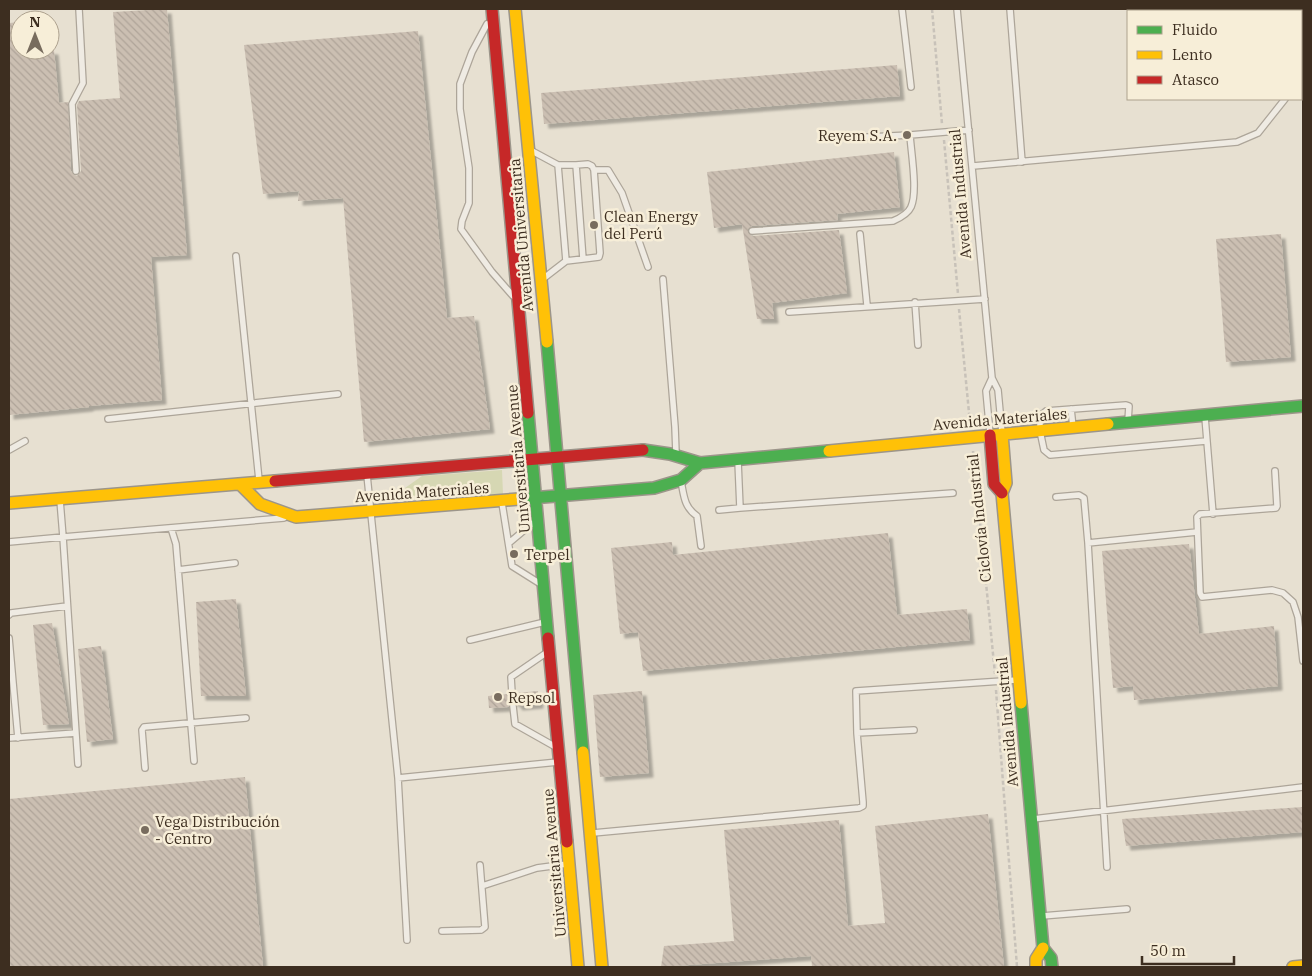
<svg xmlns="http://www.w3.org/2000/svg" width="1312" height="976" font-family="'IBM Plex Serif',serif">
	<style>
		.green { fill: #d6d7b3 }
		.building { fill: url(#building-back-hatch); filter: url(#shadow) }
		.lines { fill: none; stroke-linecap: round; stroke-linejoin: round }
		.lane-casing { stroke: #ada599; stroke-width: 8 }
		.fast-casing { stroke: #9c958a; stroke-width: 14 }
		.slow-casing { stroke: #9c958a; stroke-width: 14 }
		.jam-casing { stroke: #9c958a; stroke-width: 14 }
		.path { stroke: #c8c2b9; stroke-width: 2.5; stroke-dasharray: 4 2.5; stroke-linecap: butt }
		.lane { stroke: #efebe3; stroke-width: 5.5 }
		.fast { stroke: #4caf50; stroke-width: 11 }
		.slow { stroke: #ffc107; stroke-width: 11 }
		.jam { stroke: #c62828; stroke-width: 11 }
		.poi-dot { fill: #786c5e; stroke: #f7eed8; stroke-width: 2 }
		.labels { text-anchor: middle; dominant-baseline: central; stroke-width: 5; stroke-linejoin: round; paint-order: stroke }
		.poi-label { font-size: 15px; fill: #3d2e20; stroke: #f7eed8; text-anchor: start }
		.street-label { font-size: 15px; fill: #3d2e20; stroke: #f7eed8 }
	</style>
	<defs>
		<pattern id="building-back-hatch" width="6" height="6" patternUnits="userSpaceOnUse" patternTransform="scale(1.25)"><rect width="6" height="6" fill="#cbbfb2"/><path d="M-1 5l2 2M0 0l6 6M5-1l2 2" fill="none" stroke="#afa499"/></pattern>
		<filter id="shadow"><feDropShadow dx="4.5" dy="4.5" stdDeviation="1" flood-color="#0004"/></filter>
	</defs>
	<rect width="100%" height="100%" fill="#e7e0d1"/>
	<!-- green -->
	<path class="green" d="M502 470 503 494 405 499V488L422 476Z"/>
	<!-- building -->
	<path class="building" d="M167 9 187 255 151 257 162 400 89 406V407L9 415V23L20 22V50H54L59 103 68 102 71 171 74 175 77 176 81 171 77 105 79 101 120 98 113 12Z
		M418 31 447 318 474 316 490 429 364 442 343 198 298 201 299 191 263 194 244 45Z
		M897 65 900 96 544 124 541 93Z
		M894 152 900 207 837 214 838 220 752 226 748 229V233L752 236 839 230 847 293 772 303 774 319H757L742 224 714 228 707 172Z
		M1281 234 1291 357 1226 362 1216 239Z
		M888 533 897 615 967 609 970 640 643 671 638 632 620 634 611 548 672 542 673 555Z
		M1189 544 1199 634 1274 626 1278 686 1134 700 1133 686 1113 688 1102 551Z
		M236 599 246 696H201L196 602Z
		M52 623 69 724 43 725 33 625Z
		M101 646 113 739 87 742 78 649Z
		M538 691 539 704 518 706 516 703 513 701 510 703 508 707 489 708 488 696 507 694 510 697 513 698 517 693Z
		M642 691 649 773 600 777 593 695Z
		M245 777 263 967H9V799Z
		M1303 807V832L1126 846 1122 819Z
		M988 814 1004 967H812L811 956 661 967 664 946 734 941 724 830 839 820 848 926 885 923 875 826Z"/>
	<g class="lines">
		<!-- lane casing -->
		<g class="lane-casing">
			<path id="lane" d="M902 9 911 87
				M957 9 992 378 998 390 1002 433
				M1010 9 1022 162
				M1279 9V11
				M487 24 472 52 460 84V109L469 168V203L462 221 461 229 492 272 513 296
				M848 138 910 135 969 130
				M532 151 558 165 566 261 544 278
				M558 165H576L583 259 566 261
				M576 165 588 164 592 166 594 170 600 253 599 257 583 259
				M973 166 1237 142 1258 133 1285 99
				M594 170H608L622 193 648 267
				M76 171 72 104 83 83 79 9
				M752 231 893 221C900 218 908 214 911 207 918 192 911 152 910 135
				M860 234 867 305
				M236 256 259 480
				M663 279 675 427 676 453
				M915 302 918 345
				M789 312 985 299
				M1071 409 1073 427
				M1205 417 1213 514
				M108 419 338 394
				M1128 421 1129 406 1126 405 1046 411 1040 416V431L1044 450 1050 455 1206 441
				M990 434 986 391 992 378
				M9 450 25 441
				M738 461 740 508 953 493
				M1275 471 1277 506 1276 508 1200 514 1197 517 1200 593 1202 597 1272 590 1283 593 1293 602 1298 617 1303 661
				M367 475 398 778 407 940
				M681 481C684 496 684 507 697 516L701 546
				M1056 497 1079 495 1084 498 1088 543
				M60 500 63 537 284 518
				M502 503 512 566 539 583
				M719 510 740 508
				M171 528 176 544 194 761
				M9 542 63 537 78 764
				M509 543 534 522
				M178 570 235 563
				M9 615 11 613 67 606
				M9 638 18 738
				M470 640 545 622
				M512 693 511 677 546 653
				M513 706 515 724 554 746
				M857 733 914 730
				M9 738 76 733
				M145 768 142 730 144 727 246 718
				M398 778 558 762
				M1033 819 1303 787
				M593 833 859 808 863 806V802L857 733 856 691 1017 680
				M1107 867 1088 543 1197 532
				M482 886 537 868 567 864
				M1042 916 1127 909
				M442 931 481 930 485 927 480 865"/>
		</g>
		<!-- fast casing -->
		<g class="fast-casing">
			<path id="fast" d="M547 342 583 752
				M528 413 548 638
				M1108 424 1303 406
				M643 450 670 454 700 463 829 451
				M519 499 654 488 681 480 700 463
				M1021 703 1043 948 1051 958 1052 967"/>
		</g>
		<!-- slow casing -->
		<g class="slow-casing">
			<path id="slow" d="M515 9 547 342
				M1002 434 1006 483 1002 493 1021 703
				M829 451 1108 424
				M240 484 260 504 296 517 519 499
				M9 503 275 481
				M583 752 602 967
				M567 842 578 967
				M1036 967V959L1043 948
				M1293 967 1303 966"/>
		</g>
		<!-- jam casing -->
		<g class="jam-casing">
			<path id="jam" d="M492 9 528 413
				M990 435 994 484 1002 493
				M275 481 643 450
				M548 638 567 842"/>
		</g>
		<!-- path -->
		<path class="path" d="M932 9 942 124
			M944 140 958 294
			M959 309 970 423
			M973 451 995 674
			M996 690 1017 967"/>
		<!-- lane -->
		<use href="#lane" class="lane"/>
		<!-- fast -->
		<use href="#fast" class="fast"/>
		<!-- slow -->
		<use href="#slow" class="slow"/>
		<!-- jam -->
		<use href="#jam" class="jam"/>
	</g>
	<!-- markers -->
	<g class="poi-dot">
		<circle cx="907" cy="135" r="5"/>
		<circle cx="594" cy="225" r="5"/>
		<circle cx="514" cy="554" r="5"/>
		<circle cx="498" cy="697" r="5"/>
		<circle cx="145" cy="830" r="5"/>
	</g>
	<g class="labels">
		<!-- poi labels -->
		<g class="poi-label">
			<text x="897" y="135" text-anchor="end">Reyem S.A.</text>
			<text x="604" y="216">Clean Energy<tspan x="604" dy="17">del Perú</tspan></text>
			<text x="524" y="554">Terpel</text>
			<text x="508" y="697">Repsol</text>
			<text x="155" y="821">Vega Distribución<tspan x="155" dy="17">- Centro</tspan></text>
		</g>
		<!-- street labels -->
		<g class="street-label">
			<text transform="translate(960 194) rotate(-95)">Avenida Industrial</text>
			<text transform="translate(521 235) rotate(-95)">Avenida Universitaria</text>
			<text transform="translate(1000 419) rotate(-5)">Avenida Materiales</text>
			<text transform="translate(518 459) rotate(-95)">Universitaria Avenue</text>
			<text transform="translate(422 492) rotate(-4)">Avenida Materiales</text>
			<text transform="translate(979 518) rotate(-96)">Ciclovía Industrial</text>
			<text transform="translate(1007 722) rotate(-95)">Avenida Industrial</text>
			<text transform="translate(554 863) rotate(-95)">Universitaria Avenue</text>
		</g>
	</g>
	<!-- border -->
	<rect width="1312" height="976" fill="none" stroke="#3d2e20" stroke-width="20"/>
	<!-- legend -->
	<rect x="1127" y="10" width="175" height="90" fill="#f7eed8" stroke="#ada18e"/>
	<rect x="1137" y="26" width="25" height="8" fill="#4caf50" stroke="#ada18e"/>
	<text x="1172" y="35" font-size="15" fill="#3d2e20">Fluido</text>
	<rect x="1137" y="51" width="25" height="8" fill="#ffc107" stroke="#ada18e"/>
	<text x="1172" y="60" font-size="15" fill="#3d2e20">Lento</text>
	<rect x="1137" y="76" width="25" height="8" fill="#c62828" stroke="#ada18e"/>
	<text x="1172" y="85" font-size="15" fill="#3d2e20">Atasco</text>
	<!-- north arrow -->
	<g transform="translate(35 35)"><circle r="24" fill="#f7eed8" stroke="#ada18e"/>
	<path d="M0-4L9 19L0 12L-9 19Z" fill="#786c5e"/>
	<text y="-8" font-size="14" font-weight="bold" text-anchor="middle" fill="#3d2e20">N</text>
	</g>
	<!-- scale -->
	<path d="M1142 956v8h92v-8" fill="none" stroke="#3d2e20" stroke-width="2.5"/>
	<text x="1150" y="956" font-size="15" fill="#3d2e20" stroke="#f7eed8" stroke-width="4" paint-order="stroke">50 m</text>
</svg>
